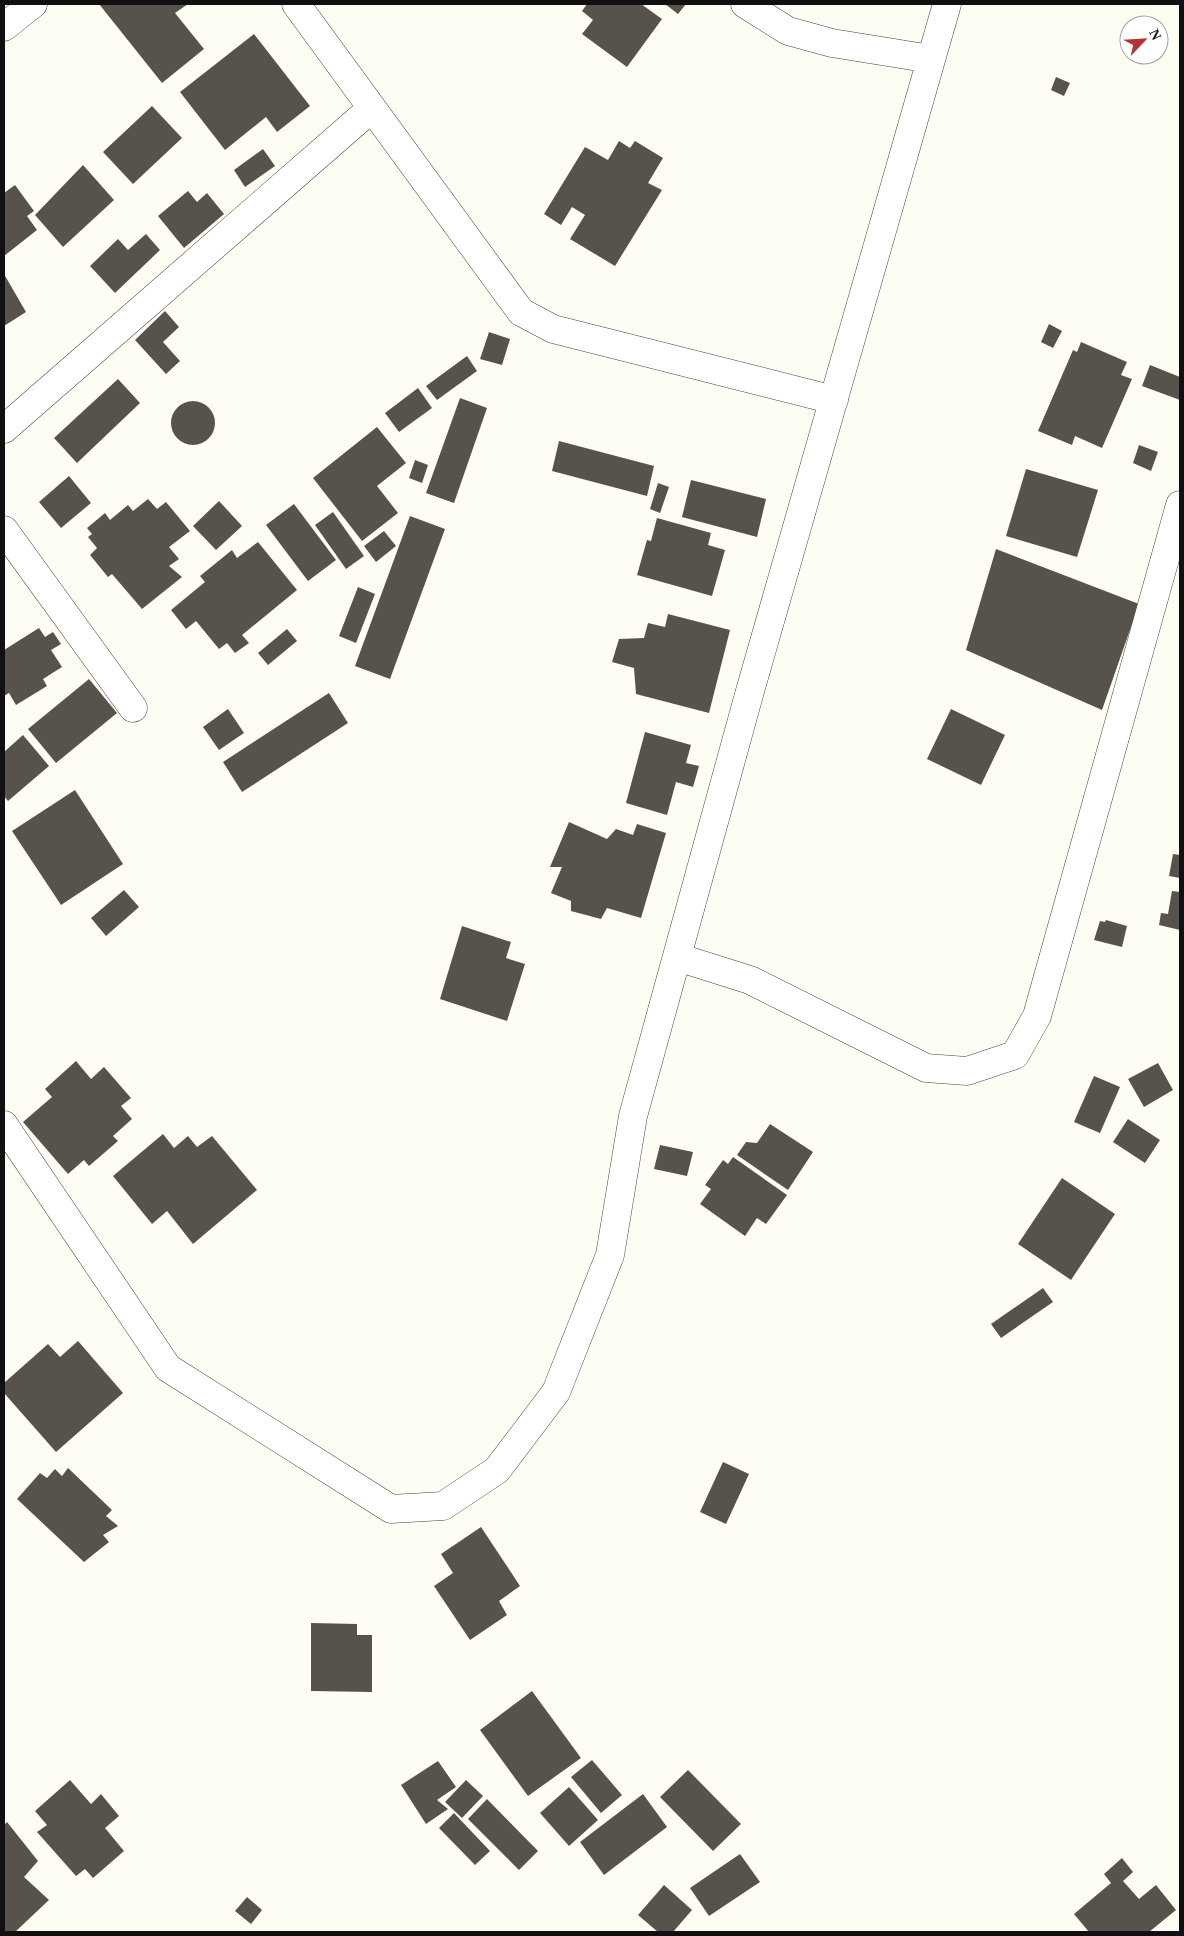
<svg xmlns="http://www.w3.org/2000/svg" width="1184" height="1936" font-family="Georgia,serif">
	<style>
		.building { fill: #58524d }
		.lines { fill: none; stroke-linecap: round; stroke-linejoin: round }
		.minor-casing { stroke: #434343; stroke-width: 29 }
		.minor { stroke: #fff; stroke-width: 28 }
	</style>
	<rect width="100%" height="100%" fill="#fefdf4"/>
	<!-- building -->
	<path class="building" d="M99 4H188L175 13 204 49 162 83Z
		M587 4H641L662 19 627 67 582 34 593 20 582 11Z
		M665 4H686L678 14Z
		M254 34 310 106 277 132 266 117 225 150 180 92Z
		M1056 77 1070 83 1064 96 1051 90Z
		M152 106 182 138 133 184 103 152Z
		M619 141 630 148 635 141 663 158 648 183 662 190 615 266 570 239 585 215 572 207 561 225 544 214 585 147 608 160Z
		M263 149 275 166 245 187 234 170Z
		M83 165 114 200 63 247 35 215Z
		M15 185 34 211 27 216 37 230 4 256V193Z
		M188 191 197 202 207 193 224 214 184 248 158 216Z
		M146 234 160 250 115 293 90 266 118 239 128 250Z
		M4 274 26 312 4 326Z
		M165 311 179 327 163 342 180 361 166 374 135 340Z
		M1049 324 1062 331 1053 348 1041 342Z
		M489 332 510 339 502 365 480 359Z
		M1081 342 1127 362 1121 375 1132 379 1102 448 1075 436 1072 445 1038 431 1073 350 1077 352Z
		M467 356 477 371 437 400 426 386Z
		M1150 365 1180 377V400L1142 386Z
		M118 379 140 403 77 463 54 438Z
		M418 388 432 408 399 432 385 413Z
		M460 398 487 408 454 503 426 493Z
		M171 423a22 22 0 1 1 44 0a22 22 0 1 1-44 0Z
		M377 427 406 463 377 486 398 513 362 541 313 478Z
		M559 441 654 466 647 496 552 471Z
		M1139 445 1158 452 1151 471 1133 463Z
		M415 460 428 465 422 483 409 478Z
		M1026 469 1098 490 1077 557 1006 536Z
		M69 476 91 503 61 528 39 502Z
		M691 480 766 499 757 537 682 517Z
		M658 483 669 487 660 513 650 509Z
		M148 499 157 509 166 502 190 531 169 547 179 559 169 566 182 577 142 609 112 574 108 577 90 555 97 548 88 537 92 534 87 528 105 513 110 520 128 505 133 511Z
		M219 501 242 526 216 550 193 526Z
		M294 504 336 560 308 581 266 525Z
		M333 512 364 556 346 569 315 525Z
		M410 516 445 529 390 679 355 666Z
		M657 518 711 533 708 545 725 550 712 596 637 575 647 540 651 541Z
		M384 531 396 546 376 562 364 546Z
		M258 542 297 590 242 635 249 643 235 653 227 643 219 649 196 621 186 629 171 610 205 582 200 576 232 550 237 558Z
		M996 549 1139 604 1102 710 966 650Z
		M358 587 375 594 356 643 339 636Z
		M668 614 730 630 709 713 636 694 634 668 612 662 619 639 644 638 648 623 665 627Z
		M39 628 45 637 53 632 61 644 51 650 62 667 43 679 47 686 16 705 9 693 4 696V650Z
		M287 629 297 641 268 665 258 653Z
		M89 679 117 713 56 763 28 729Z
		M329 693 348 723 242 792 223 762Z
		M228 709 244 733 219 750 203 727Z
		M951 709 1005 735 981 785 927 759Z
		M645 732 691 745 686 763 699 766 693 787 676 782 667 815 626 803Z
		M23 735 49 766 8 801 4 796V752Z
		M75 790 123 864 61 905 12 831Z
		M569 822 607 839 616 829 633 835 637 824 666 833 641 918 607 908 601 919 571 911V901L551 893 562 867H550Z
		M1173 854 1180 855V878L1169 876Z
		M124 890 139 907 106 936 91 918Z
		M1172 891 1180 892V930L1159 925 1161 913 1168 914Z
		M1106 920 1127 926 1122 947 1094 940 1100 921 1105 922Z
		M462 926 511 942 506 958 525 964 507 1021 440 999Z
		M76 1061 91 1079 104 1067 131 1098 121 1106 132 1119 113 1136 118 1141 89 1166 84 1160 68 1174 23 1122 52 1097 45 1089Z
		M1158 1063 1173 1090 1144 1107 1128 1079Z
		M1094 1076 1120 1087 1100 1133 1074 1122Z
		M1128 1119 1160 1140 1145 1163 1113 1142Z
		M770 1124 813 1152 788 1190 737 1155 746 1142 757 1143Z
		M163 1134 174 1148 188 1136 197 1147 212 1136 257 1190 193 1244 167 1211 152 1224 113 1176Z
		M660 1145 693 1152 687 1176 654 1169Z
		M733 1157 787 1195 766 1224 757 1218 745 1236 700 1204 711 1189 705 1185 723 1160 728 1164Z
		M1062 1178 1115 1214 1071 1280 1018 1244Z
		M1043 1288 1053 1302 1001 1338 991 1324Z
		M78 1341 123 1393 56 1452 4 1393V1383L48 1344 60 1357Z
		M723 1462 749 1474 726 1524 700 1512Z
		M68 1468 112 1510 106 1516 118 1526 103 1535 109 1542 84 1562 17 1499 40 1473 47 1478 55 1469 62 1476Z
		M481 1527 520 1586 499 1601 507 1615 470 1640 434 1586 453 1573 441 1554Z
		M311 1623 357 1624V1635H372V1692L311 1691Z
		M532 1691 581 1758 528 1796 480 1730Z
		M592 1760 622 1795 601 1813 571 1777Z
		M438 1761 456 1787 437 1800 448 1809 426 1824 401 1785Z
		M688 1770 741 1824 713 1851 660 1797Z
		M70 1780 91 1804 101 1794 119 1816 105 1828 124 1851 93 1878 85 1869 76 1876 37 1832 47 1825 35 1811Z
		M466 1780 483 1796 462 1818 445 1802Z
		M569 1787 598 1820 569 1846 540 1813Z
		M643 1794 667 1827 604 1875 580 1842Z
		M487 1799 538 1851 519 1870 468 1819Z
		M454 1813 490 1851 475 1865 439 1828Z
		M7 1822 38 1861 24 1877 49 1900 15 1932H4V1825Z
		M740 1854 760 1882 709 1916 690 1888Z
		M1122 1858 1133 1872 1123 1881 1139 1899 1156 1885 1176 1910 1149 1932H1089L1074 1914 1111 1883 1104 1874Z
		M664 1885 692 1910 673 1932H658L638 1915Z
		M247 1897 262 1910 251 1924 235 1911Z"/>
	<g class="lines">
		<!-- minor casing -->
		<g class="minor-casing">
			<path id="minor" d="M296 4 521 312 553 329 834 400
				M745 4 788 31 832 43 931 59
				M4 27 33 4
				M4 429 372 108
				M4 530 133 708
				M677 957 750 980 926 1068 967 1071 1015 1055 1037 1016 1180 505
				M4 1125 168 1368 391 1509 443 1506 497 1470 556 1392 610 1255 633 1116 750 691 947 4"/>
		</g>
		<!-- minor -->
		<use href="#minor" class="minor"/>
	</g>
	<!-- border -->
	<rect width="1184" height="1936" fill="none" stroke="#101010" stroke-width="10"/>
	<!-- north arrow -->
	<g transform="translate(1144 40) rotate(65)"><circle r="24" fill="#ffffff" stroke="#9f9f9f"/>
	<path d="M0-4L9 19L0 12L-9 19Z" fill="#b53433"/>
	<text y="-8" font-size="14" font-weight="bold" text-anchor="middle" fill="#101010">N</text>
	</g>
</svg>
